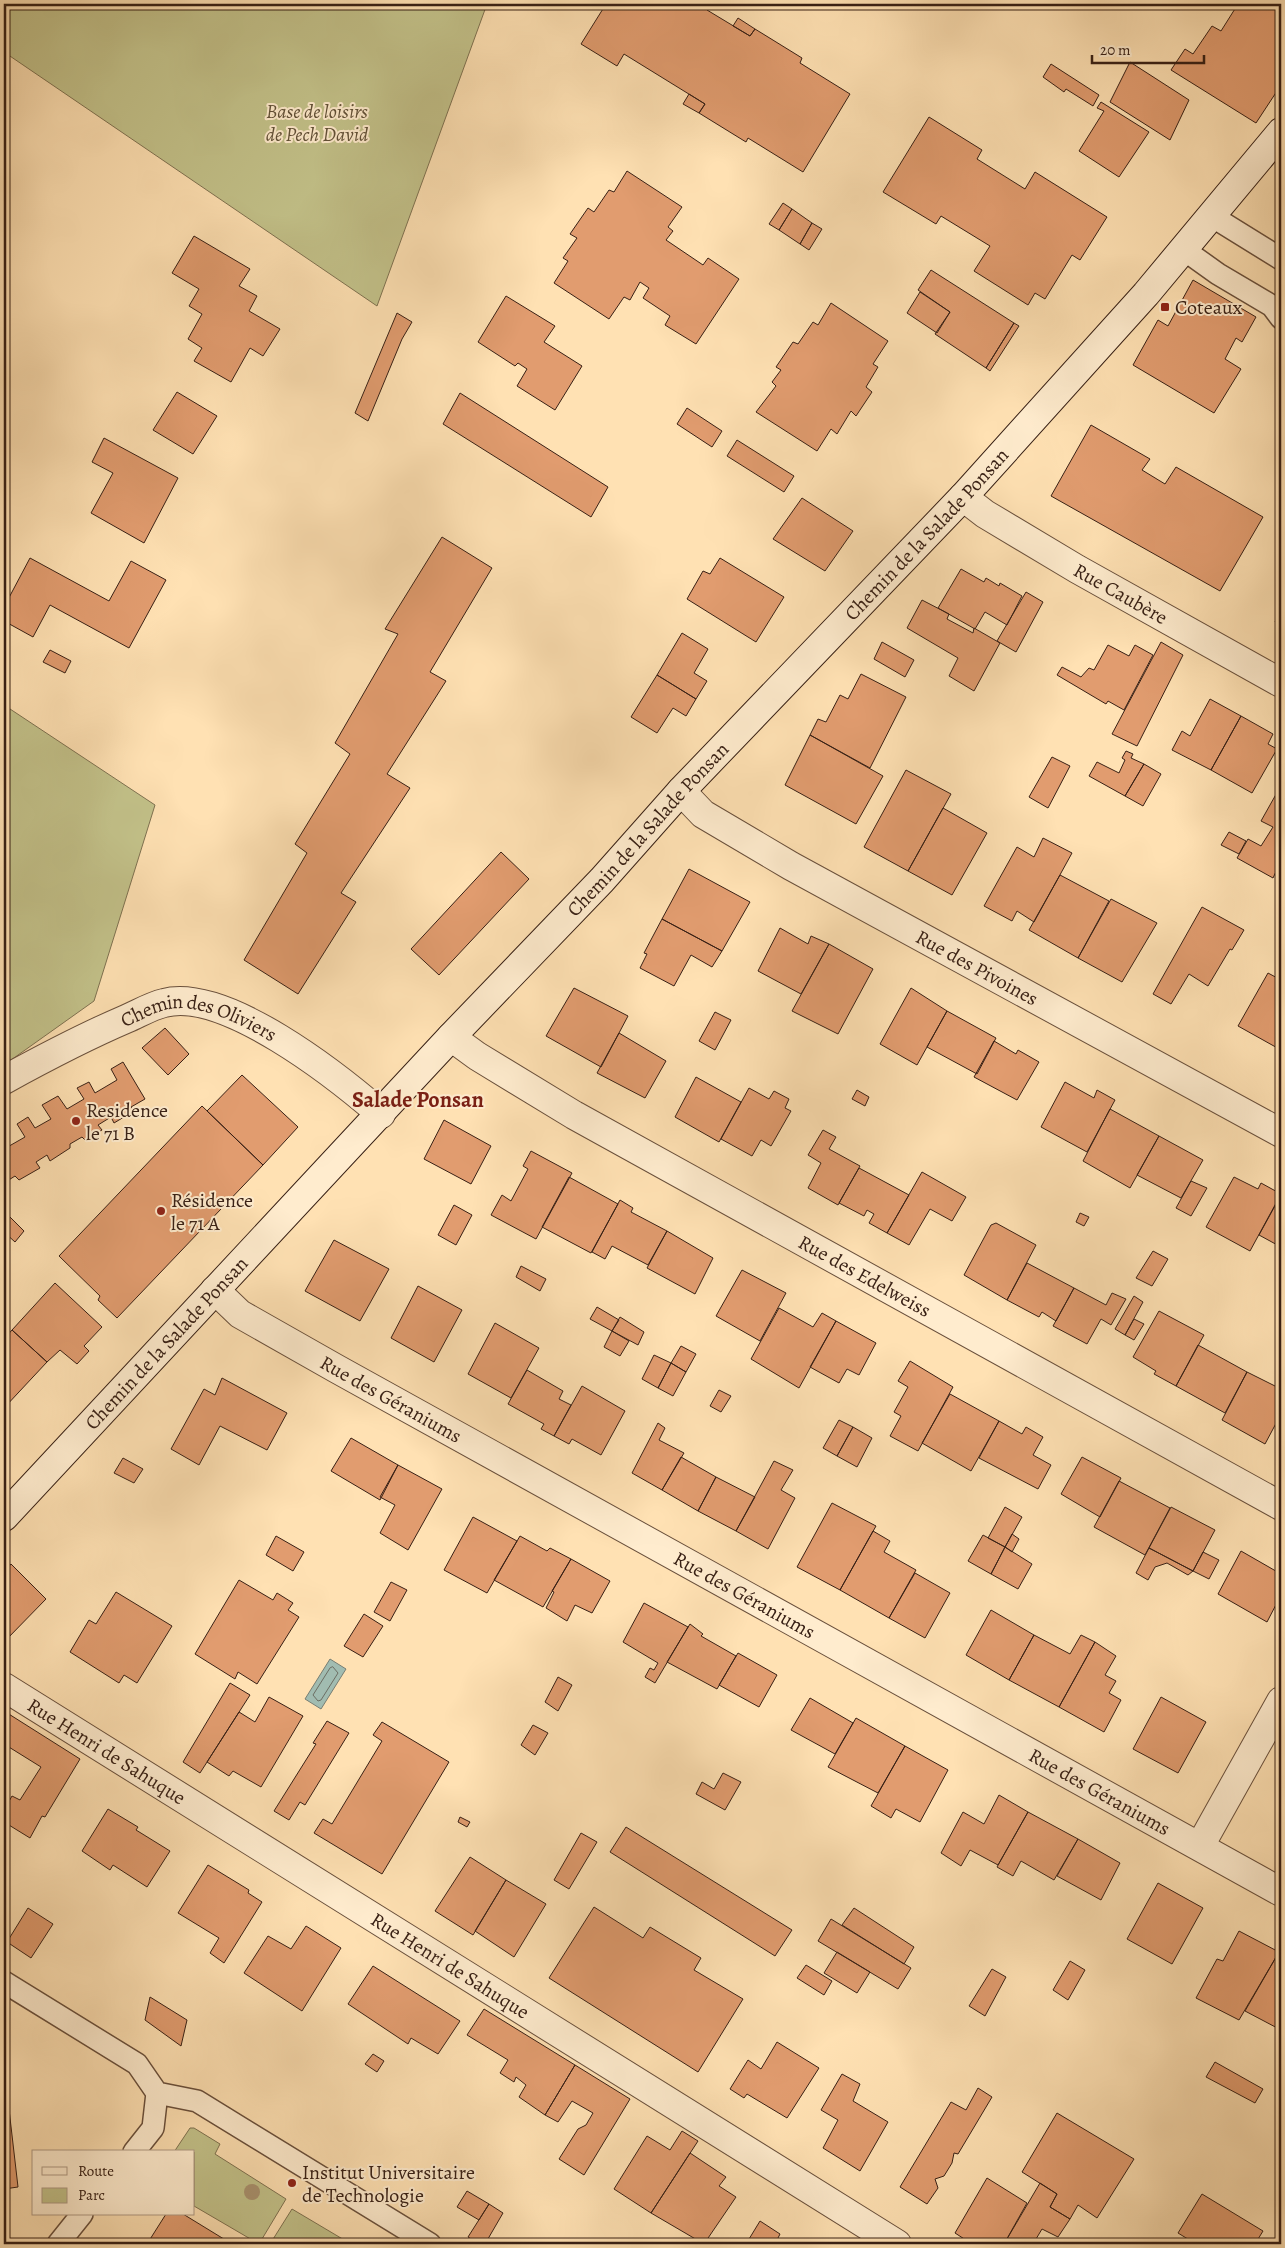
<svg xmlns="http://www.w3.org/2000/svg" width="1285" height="2248" font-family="Alegreya,serif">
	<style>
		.green { fill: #c3c28a; stroke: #7e7150 }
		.water { fill: #a1bcb1; stroke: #777e73 }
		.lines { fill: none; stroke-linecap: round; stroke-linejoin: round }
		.shore { stroke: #6c6e63; stroke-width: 1 }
		.building { fill: #e19c6f; stroke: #382015 }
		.lane-casing { stroke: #6a503c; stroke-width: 24 }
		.street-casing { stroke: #6a503c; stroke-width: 30 }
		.secondary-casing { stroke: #382015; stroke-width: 30 }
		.lane { stroke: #ffecce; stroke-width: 21 }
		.street { stroke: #ffecce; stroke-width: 28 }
		.secondary { stroke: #ffecce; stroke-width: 28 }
		.tree { fill: #a9926f }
		.poi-dot { fill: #8f2418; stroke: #ffecce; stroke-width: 2 }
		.labels { text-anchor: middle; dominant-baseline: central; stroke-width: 4; stroke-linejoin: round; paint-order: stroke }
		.park-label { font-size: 20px; font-style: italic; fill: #625138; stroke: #ffecce }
		.poi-label { font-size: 20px; fill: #382015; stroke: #ffecce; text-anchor: start }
		.street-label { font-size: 20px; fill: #382015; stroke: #ffecce }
		.quarter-label { font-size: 22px; font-weight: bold; fill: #7a1f14; stroke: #ffecce }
	</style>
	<rect width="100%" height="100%" fill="#ffe1b3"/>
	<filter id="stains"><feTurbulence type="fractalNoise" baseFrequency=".004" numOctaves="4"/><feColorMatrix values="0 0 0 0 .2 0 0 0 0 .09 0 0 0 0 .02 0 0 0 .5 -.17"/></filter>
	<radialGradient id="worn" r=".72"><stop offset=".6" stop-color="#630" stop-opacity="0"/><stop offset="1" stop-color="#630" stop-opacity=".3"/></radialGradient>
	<!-- green -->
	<path class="green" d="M4 4H487L377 306 4 52Z
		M4 705 155 805 94 1001 4 1065Z
		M190 2128H194L220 2144 215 2154 286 2199 259 2244 194 2206V2152H174Z
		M292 2209 351 2244H270Z"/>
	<!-- water -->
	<path class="water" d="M330 1659 346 1669 321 1709 305 1699Z"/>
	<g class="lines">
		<!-- shore -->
		<path class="shore" d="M333 1667 338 1673 321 1700 318 1701 313 1695 330 1668Z"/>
	</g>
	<!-- building -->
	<path class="building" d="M606 4H711L707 10 750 36 755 29 802 58 800 63 850 94 803 172 748 138 746 142 699 113 705 104 624 54 617 66 581 44Z
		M1238 4H1272L1281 10V85L1256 123 1171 70 1185 49 1193 54 1212 26 1221 31Z
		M738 18 755 29 750 36 733 26Z
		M1130 62 1189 100 1170 140 1110 102Z
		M1051 64 1099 95 1093 106 1066 89 1064 92 1043 77Z
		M689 94 705 104 699 113 683 104Z
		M1101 102 1149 132 1119 177 1079 151 1104 111 1097 108Z
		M929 117 982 150 977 159 1025 189 1035 172 1107 217 1080 260 1072 255 1045 299 1035 293 1028 305 974 271 990 246 941 216 936 224 883 192Z
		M627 171 682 207 668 227 673 231 666 240 703 265 708 258 739 279 696 344 665 325 670 316 643 298 649 288 640 282 630 300 624 297 609 319 554 283 568 261 563 258 577 238 570 234 588 208 594 212 609 190 614 192Z
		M783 203 792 209 779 230 769 224Z
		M792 209 812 223 800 244 779 230Z
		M812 223 822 229 809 250 800 244Z
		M194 236 250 269 239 286 257 296 249 311 280 329 263 356 250 348 231 382 194 361 202 348 188 339 202 314 189 306 199 289 172 273Z
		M931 270 1014 323 986 368 935 334 950 312 918 290Z
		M1193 280 1256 317 1242 342 1236 338 1225 359 1241 369 1214 413 1133 365 1158 320 1168 326Z
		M920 292 950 312 937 333 907 313Z
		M506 296 555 326 544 342 582 366 555 410 517 386 527 369 518 363 515 366 478 342Z
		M831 303 888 341 873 364 878 367 866 387 872 392 856 416 851 411 837 434 831 429 817 451 756 412 776 386 772 382 781 370 776 367 793 342 798 344 813 322 818 325Z
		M397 313 412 322 402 339 368 421 355 413Z
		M1014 323 1019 326 990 371 986 368Z
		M177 392 217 416 193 454 153 430Z
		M460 393 608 487 591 517 443 424Z
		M687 408 722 431 712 447 677 424Z
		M1091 425 1150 459 1142 470 1165 484 1176 467 1263 517 1220 591 1051 496Z
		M104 438 178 478 144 543 91 513 113 473 92 462Z
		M737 440 794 476 784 492 727 456Z
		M802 498 853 531 825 571 773 539Z
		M442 537 492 568 430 672 446 681 387 774 410 788 341 893 356 902 298 994 244 960 307 853 295 844 350 754 335 743 398 634 385 629Z
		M30 558 109 601 131 561 166 580 129 648 50 605 33 637 4 621V607Z
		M720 558 784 597 756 642 687 599 703 571 710 574Z
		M961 569 984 582 986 578 999 586 1000 583 1022 596 1007 625 985 612 975 629 938 608Z
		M1026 592 1043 602 1016 652 997 641Z
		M922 600 949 614 947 619 973 633 974 628 1000 643 974 691 949 676 958 658 907 628Z
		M1281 611V625L1275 622Z
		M682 633 708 649 694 673 707 681 696 699 657 675Z
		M882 642 914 660 905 677 874 659Z
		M1161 642 1183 655 1137 746 1112 734Z
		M1108 645 1129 656 1135 645 1153 655 1124 710 1108 701 1106 704 1057 675 1062 667 1081 677 1089 668 1094 670Z
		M50 650 71 661 65 673 43 662Z
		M861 674 906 697 870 768 810 735 818 719 826 722 840 695 848 699Z
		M657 675 696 699 686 716 673 708 657 733 631 717Z
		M1210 699 1241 716 1211 770 1172 750 1182 731 1190 736Z
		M1241 716 1273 734 1268 744 1277 749 1252 793 1211 770Z
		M810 735 883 776 856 824 785 785Z
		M1126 751 1133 754 1131 758 1144 764 1125 796 1089 776 1097 762 1119 773 1125 760 1122 758Z
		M1052 757 1070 766 1048 808 1029 797Z
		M1144 764 1161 774 1143 806 1125 796Z
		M906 770 951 794 908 871 864 847Z
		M1279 789 1281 790V861L1273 878 1237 858 1248 839 1261 846 1273 827 1261 821Z
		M943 808 987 833 952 895 908 871Z
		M1229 832 1246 841 1239 854 1221 845Z
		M1043 838 1072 853 1034 922 1017 911 1012 921 984 906 1017 847 1034 857Z
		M501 852 529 879 439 975 411 949Z
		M689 869 750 902 722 951 662 919Z
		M1060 875 1109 901 1078 958 1029 930Z
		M1111 899 1157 923 1122 982 1078 958Z
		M1202 907 1244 930 1232 950 1230 949 1208 986 1189 974 1171 1004 1153 994Z
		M662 919 722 951 712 967 691 955 674 986 640 968 647 954 644 953Z
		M780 928 808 944 811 936 829 944 801 994 758 971Z
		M829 944 873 969 838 1034 792 1011Z
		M1268 973 1281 980V1050L1238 1026Z
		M574 988 628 1016 601 1067 546 1036Z
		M911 988 947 1011 917 1065 880 1044Z
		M947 1011 996 1038 977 1074 927 1047Z
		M715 1012 731 1020 715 1050 699 1041Z
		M165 1028 189 1054 168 1075 142 1048Z
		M619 1033 666 1061 645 1098 597 1073Z
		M994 1041 1016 1054 1018 1050 1039 1062 1017 1100 974 1077Z
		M123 1062 145 1099 131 1107 134 1111 114 1123 111 1117 98 1125 102 1130 85 1140 82 1137 70 1144V1148L50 1161 47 1155 36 1162 40 1168 19 1180 15 1176 4 1183V1149L25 1137 17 1124 28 1117 35 1128 51 1119 42 1105 58 1096 67 1109 84 1099 77 1088 89 1082 95 1093 117 1080 111 1069Z
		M242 1075 298 1127 263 1165 207 1111Z
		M696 1077 741 1102 719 1142 675 1117Z
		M1065 1082 1094 1098 1097 1090 1115 1100 1087 1152 1041 1127Z
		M749 1088 769 1099 774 1091 789 1099 785 1108 791 1111 771 1146 761 1140 752 1156 721 1139Z
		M857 1090 869 1097 865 1106 852 1099Z
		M202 1106 263 1165 117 1318 98 1300 100 1296 59 1256Z
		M1110 1109 1159 1136 1130 1188 1083 1161Z
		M444 1120 491 1146 471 1184 424 1159Z
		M823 1130 836 1137 829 1149 860 1166 838 1205 808 1188 821 1163 808 1155Z
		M1159 1136 1203 1160 1181 1198 1137 1175Z
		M531 1151 572 1173 536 1239 491 1215 502 1195 511 1201 528 1169 523 1166Z
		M859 1168 909 1195 887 1233 869 1223 874 1214 867 1210 864 1216 839 1203Z
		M922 1172 966 1197 952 1221 930 1209 909 1245 887 1233Z
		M569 1177 618 1204 591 1253 542 1227Z
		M1234 1177 1258 1189 1261 1183 1281 1194 1250 1251 1206 1227Z
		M1191 1181 1207 1188 1191 1216 1176 1208Z
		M1281 1195V1247L1259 1235Z
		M620 1200 633 1208 631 1212 667 1231 648 1265 612 1246 605 1259 592 1252Z
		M454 1205 472 1215 456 1245 438 1235Z
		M4 1211 24 1231 15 1242 4 1232Z
		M1080 1213 1089 1217 1084 1226 1076 1222Z
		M996 1223 1036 1245 1007 1300 964 1275 991 1225Z
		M667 1231 713 1258 695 1294 647 1268Z
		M334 1240 389 1269 360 1321 305 1291Z
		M1153 1251 1168 1259 1152 1286 1136 1278Z
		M1027 1263 1074 1288 1056 1321 1042 1312 1039 1317 1007 1300Z
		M521 1266 546 1279 540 1291 516 1277Z
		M742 1270 786 1293 760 1341 716 1316Z
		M55 1283 102 1327 84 1346 89 1351 77 1364 60 1350 47 1362 12 1330Z
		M418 1286 462 1310 434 1362 391 1338Z
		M1074 1288 1106 1305 1112 1293 1126 1299 1111 1325 1101 1319 1087 1344 1053 1326Z
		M1134 1296 1143 1302 1125 1335 1115 1329Z
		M597 1307 619 1320 612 1331 590 1319Z
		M779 1308 813 1327 822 1313 836 1321 799 1388 751 1359Z
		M1159 1311 1204 1335 1176 1386 1154 1374 1156 1371 1133 1357Z
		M620 1317 644 1332 638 1345 612 1331Z
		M1134 1319 1144 1324 1134 1340 1125 1335Z
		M836 1321 876 1343 859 1375 847 1369 839 1383 810 1367Z
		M495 1323 539 1348 511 1398 468 1374Z
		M12 1330 47 1362 4 1408V1339Z
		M612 1331 629 1341 620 1356 604 1347Z
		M1198 1345 1247 1372 1225 1413 1176 1386Z
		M681 1346 696 1354 686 1372 671 1363Z
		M654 1355 671 1363 658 1388 642 1379Z
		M910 1361 953 1387 918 1451 890 1436 901 1416 894 1412 908 1387 898 1381Z
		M671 1363 686 1372 673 1396 658 1388Z
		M527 1370 563 1391 559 1399 571 1405 554 1436 541 1429 544 1424 508 1404Z
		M1247 1372 1281 1389V1414L1265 1444 1222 1420Z
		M222 1378 287 1413 267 1450 220 1426 199 1465 171 1449 204 1389 215 1395Z
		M582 1386 625 1411 601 1455 572 1439 569 1444 554 1436Z
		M719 1390 731 1396 721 1412 710 1406Z
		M950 1394 999 1421 971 1471 922 1443Z
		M839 1420 853 1427 837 1456 823 1448Z
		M999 1421 1022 1434 1026 1427 1043 1437 1033 1455 1051 1465 1038 1489 979 1458Z
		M658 1423 665 1428 659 1440 684 1453 662 1490 632 1473Z
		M853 1427 872 1438 857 1467 837 1456Z
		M351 1438 398 1465 380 1500 331 1471Z
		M681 1457 716 1477 698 1511 662 1490Z
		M1082 1457 1121 1478 1100 1517 1061 1494Z
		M123 1458 143 1469 134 1483 114 1473Z
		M774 1461 793 1470 781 1490 795 1498 768 1549 736 1531Z
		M398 1465 442 1489 408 1550 380 1533 395 1505 380 1497Z
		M716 1477 755 1497 736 1531 698 1511Z
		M1119 1481 1170 1508 1145 1555 1094 1527Z
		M832 1503 876 1526 840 1590 797 1567Z
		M1005 1507 1022 1517 1005 1547 988 1538Z
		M1171 1507 1215 1530 1193 1571 1149 1548Z
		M473 1517 517 1541 487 1593 444 1570Z
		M873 1531 890 1541 884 1552 916 1570 889 1618 840 1590Z
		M1012 1534 1019 1539 1012 1552 1005 1547Z
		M983 1535 1005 1547 991 1574 968 1561Z
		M276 1536 304 1552 293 1571 266 1555Z
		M520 1536 547 1551 550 1548 571 1559 543 1607 494 1580Z
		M1005 1547 1032 1564 1018 1589 991 1574Z
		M1149 1548 1193 1571 1188 1575 1167 1563 1155 1567 1148 1580 1136 1573Z
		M1241 1551 1281 1574V1595L1267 1622 1218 1594Z
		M1203 1552 1219 1560 1209 1579 1193 1571Z
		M571 1559 610 1581 592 1613 575 1605 567 1621 546 1608 554 1592 552 1591Z
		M11 1564 46 1599 5 1641 4 1572Z
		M915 1573 950 1593 925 1638 889 1618Z
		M239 1580 273 1600 277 1593 293 1603 288 1610 299 1617 257 1684 238 1672 235 1679 195 1654Z
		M391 1582 407 1590 390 1621 374 1612Z
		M116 1592 172 1626 137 1683 124 1675 119 1683 70 1652 89 1620 96 1624Z
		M644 1603 688 1627 655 1683 645 1677 650 1668 654 1670 658 1663 623 1642Z
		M991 1610 1034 1635 1009 1680 966 1655Z
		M364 1614 383 1626 363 1657 344 1646Z
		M690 1624 703 1634 701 1636 736 1656 717 1689 667 1662Z
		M1034 1635 1070 1654 1081 1635 1095 1642 1059 1707 1009 1680Z
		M1095 1642 1116 1656 1105 1675 1116 1681 1109 1693 1121 1700 1104 1732 1059 1707Z
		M738 1653 777 1675 759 1707 719 1685Z
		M558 1677 572 1685 558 1711 545 1702Z
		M230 1683 250 1695 200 1773 183 1762Z
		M269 1697 303 1716 261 1787 233 1771 229 1776 207 1762 239 1712 255 1722Z
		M1161 1697 1206 1722 1178 1773 1133 1749Z
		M810 1698 853 1723 835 1754 791 1730Z
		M4 1711 80 1759 45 1817 42 1816 30 1838 4 1822V1810L12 1796 20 1800 41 1767 4 1744Z
		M856 1718 905 1746 878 1793 828 1767Z
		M327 1721 349 1733 305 1805 300 1802 289 1820 274 1811 316 1744 313 1743Z
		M382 1722 449 1762 382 1874 314 1833 323 1819 332 1824 382 1741 373 1735Z
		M533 1725 548 1733 535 1755 521 1745Z
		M905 1746 948 1770 920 1822 896 1809 891 1818 871 1806Z
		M723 1773 741 1782 725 1810 696 1794 702 1782 714 1789Z
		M999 1795 1028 1812 998 1865 970 1850 961 1866 941 1853 963 1812 984 1824Z
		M108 1809 138 1827 136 1830 170 1851 147 1887 113 1865 110 1870 82 1851Z
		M1028 1812 1078 1839 1054 1880 1021 1861 1013 1876 997 1867Z
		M460 1817 470 1822 467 1827 458 1822Z
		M626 1827 792 1930 775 1956 610 1852Z
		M581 1833 597 1842 569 1889 554 1880Z
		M1078 1839 1120 1863 1101 1900 1057 1876Z
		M470 1857 506 1880 473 1935 435 1911Z
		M208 1865 249 1890 248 1893 262 1902 224 1963 210 1953 219 1938 178 1913Z
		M506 1880 546 1904 514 1957 475 1931Z
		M1158 1883 1203 1908 1172 1964 1127 1939Z
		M594 1907 643 1938 650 1927 701 1958 694 1970 743 1999 698 2072 549 1978Z
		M28 1908 53 1924 31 1958 7 1942Z
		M854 1908 914 1947 904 1964 842 1925Z
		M831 1919 911 1968 898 1989 818 1941Z
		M306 1926 341 1948 302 2011 244 1973 268 1936 291 1949Z
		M1239 1931 1279 1952 1239 2020 1196 1998 1217 1959 1223 1961Z
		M837 1952 870 1972 857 1993 824 1973Z
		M1279 1952 1281 1953V2030L1245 2011Z
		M1070 1961 1085 1970 1068 2000 1053 1990Z
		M806 1965 832 1981 824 1995 797 1978Z
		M373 1966 460 2021 438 2054 411 2038 408 2044 348 2004Z
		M992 1969 1006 1977 985 2016 969 2006Z
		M150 1997 187 2020 181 2046 145 2020Z
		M484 2009 575 2065 545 2115 519 2097 526 2085 516 2077 514 2082 500 2073 508 2060 467 2035Z
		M777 2042 819 2068 787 2118 747 2094 744 2098 730 2089 748 2060 761 2069Z
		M373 2054 384 2061 377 2072 365 2064Z
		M1215 2062 1263 2089 1255 2103 1206 2077Z
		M575 2065 630 2099 584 2175 559 2159 578 2129 586 2125 593 2113 572 2101 558 2122 545 2115Z
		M4 2066 18 2187 4 2189Z
		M842 2074 860 2084 853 2101 888 2122 860 2171 823 2148 838 2120 821 2110Z
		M978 2088 992 2097 958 2154 954 2153 952 2163 944 2176 935 2179 938 2188 927 2204 900 2187 951 2102 966 2110Z
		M1057 2113 1134 2159 1097 2218 1078 2205 1070 2219 1050 2207 1057 2194 1022 2172Z
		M682 2131 698 2141 651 2213 614 2189 647 2136 670 2150Z
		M690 2153 726 2177 719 2186 736 2197 704 2244 651 2213Z
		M987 2178 1027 2203 1004 2244H972L955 2233Z
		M1040 2183 1057 2194 1050 2207 1070 2219 1058 2237 1042 2229 1033 2244H1004Z
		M467 2191 489 2204 479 2220 457 2207Z
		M1202 2194 1263 2231 1255 2244H1196L1178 2233Z
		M489 2204 503 2213 485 2244H480L468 2237Z
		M166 2214H183L232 2244H147Z
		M760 2221 780 2234 776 2242 779 2244H746Z"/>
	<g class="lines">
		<!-- lane casing -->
		<g class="lane-casing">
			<path id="lane" d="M1210 215 1281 259
				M1183 249 1218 274 1272 306 1281 318
				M4 1982 137 2064 157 2093 153 2128 134 2152
				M157 2093 197 2101 430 2244
				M58 2244 82 2214"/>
		</g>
		<!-- street casing -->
		<g class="street-casing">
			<g id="street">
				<path id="s1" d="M963 497 985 514 1077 569 1281 683"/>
				<path id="s2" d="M681 791 703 814 791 866 1281 1133"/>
				<path id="s3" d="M451 1037 477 1056 574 1115 1281 1506"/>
				<path id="s4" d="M4 1080C44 1058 84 1037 126 1019 138 1014 151 1006 164 1003 225 987 337 1076 381 1114"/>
				<path id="s5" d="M215 1290 240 1314 337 1369 1281 1892"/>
				<path id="s6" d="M4 1687 897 2244"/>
				<path d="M1200 1846 1281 1701"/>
			</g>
		</g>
		<!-- secondary casing -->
		<g class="secondary-casing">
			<g id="secondary">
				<path id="s7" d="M4 1517 451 1037 602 880 681 791 963 497 1146 294 1281 132"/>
			</g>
		</g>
		<!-- lane -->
		<use href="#lane" class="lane"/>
		<!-- street -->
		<use href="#street" class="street"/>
		<!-- secondary -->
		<use href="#secondary" class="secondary"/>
	</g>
	<!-- trees -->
	<circle class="tree" cx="252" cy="2192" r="8"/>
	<!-- markers -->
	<g class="poi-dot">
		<rect x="1160" y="302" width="10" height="10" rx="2.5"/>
		<circle cx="76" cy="1121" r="5"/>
		<circle cx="161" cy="1211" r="5"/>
		<circle cx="292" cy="2183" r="5"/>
	</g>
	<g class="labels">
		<!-- park labels -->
		<g class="park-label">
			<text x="317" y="111">Base de loisirs<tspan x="317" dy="23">de Pech David</tspan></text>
		</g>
		<!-- poi labels -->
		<g class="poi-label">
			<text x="1175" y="307">Coteaux</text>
			<text x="86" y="1110">Residence<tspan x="86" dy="23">le 71 B</tspan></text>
			<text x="171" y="1200">Résidence<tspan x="171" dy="23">le 71 A</tspan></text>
			<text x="302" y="2172">Institut Universitaire<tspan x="302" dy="23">de Technologie</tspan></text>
		</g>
		<!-- street labels -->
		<g class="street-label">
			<text stroke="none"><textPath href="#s7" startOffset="1348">Chemin de la Salade Ponsan</textPath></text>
			<text stroke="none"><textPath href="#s1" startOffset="185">Rue Caubère</textPath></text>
			<text stroke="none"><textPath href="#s7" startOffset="942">Chemin de la Salade Ponsan</textPath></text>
			<text stroke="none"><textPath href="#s2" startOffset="346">Rue des Pivoines</textPath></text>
			<text stroke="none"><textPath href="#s4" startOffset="214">Chemin des Oliviers</textPath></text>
			<text stroke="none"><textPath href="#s3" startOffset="478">Rue des Edelweiss</textPath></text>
			<text stroke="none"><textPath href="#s7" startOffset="238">Chemin de la Salade Ponsan</textPath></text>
			<text stroke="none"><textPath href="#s5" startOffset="208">Rue des Géraniums</textPath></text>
			<text stroke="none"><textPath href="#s5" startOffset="612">Rue des Géraniums</textPath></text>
			<text stroke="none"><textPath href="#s6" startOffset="121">Rue Henri de Sahuque</textPath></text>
			<text stroke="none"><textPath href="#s5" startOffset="1018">Rue des Géraniums</textPath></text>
			<text stroke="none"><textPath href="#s6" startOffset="526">Rue Henri de Sahuque</textPath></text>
		</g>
		<!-- quarter labels -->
		<g class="quarter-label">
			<text x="418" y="1100">Salade Ponsan</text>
		</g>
	</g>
	<!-- margin -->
	<rect width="1285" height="2248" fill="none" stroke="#ffe1b3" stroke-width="20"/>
	<rect x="5" y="5" width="1275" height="2238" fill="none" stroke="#382015" stroke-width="2.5"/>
	<rect x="10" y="10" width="1265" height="2228" fill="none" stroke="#382015"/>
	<!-- legend -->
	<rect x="32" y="2150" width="162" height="65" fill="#ffecce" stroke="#af9a84"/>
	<rect x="42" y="2167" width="25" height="8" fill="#ffecce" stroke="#af9a84"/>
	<text x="78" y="2176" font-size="15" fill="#382015">Route</text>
	<rect x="42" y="2188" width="25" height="15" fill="#c3c28a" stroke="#af9a84"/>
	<text x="78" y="2200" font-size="15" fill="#382015">Parc</text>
	<!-- scale -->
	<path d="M1092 55v8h112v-8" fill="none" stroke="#382015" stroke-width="2.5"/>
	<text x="1100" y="55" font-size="15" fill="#382015" stroke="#ffecce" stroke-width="4" paint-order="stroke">20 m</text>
	<rect width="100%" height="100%" filter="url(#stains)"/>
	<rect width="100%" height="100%" fill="url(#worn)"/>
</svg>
